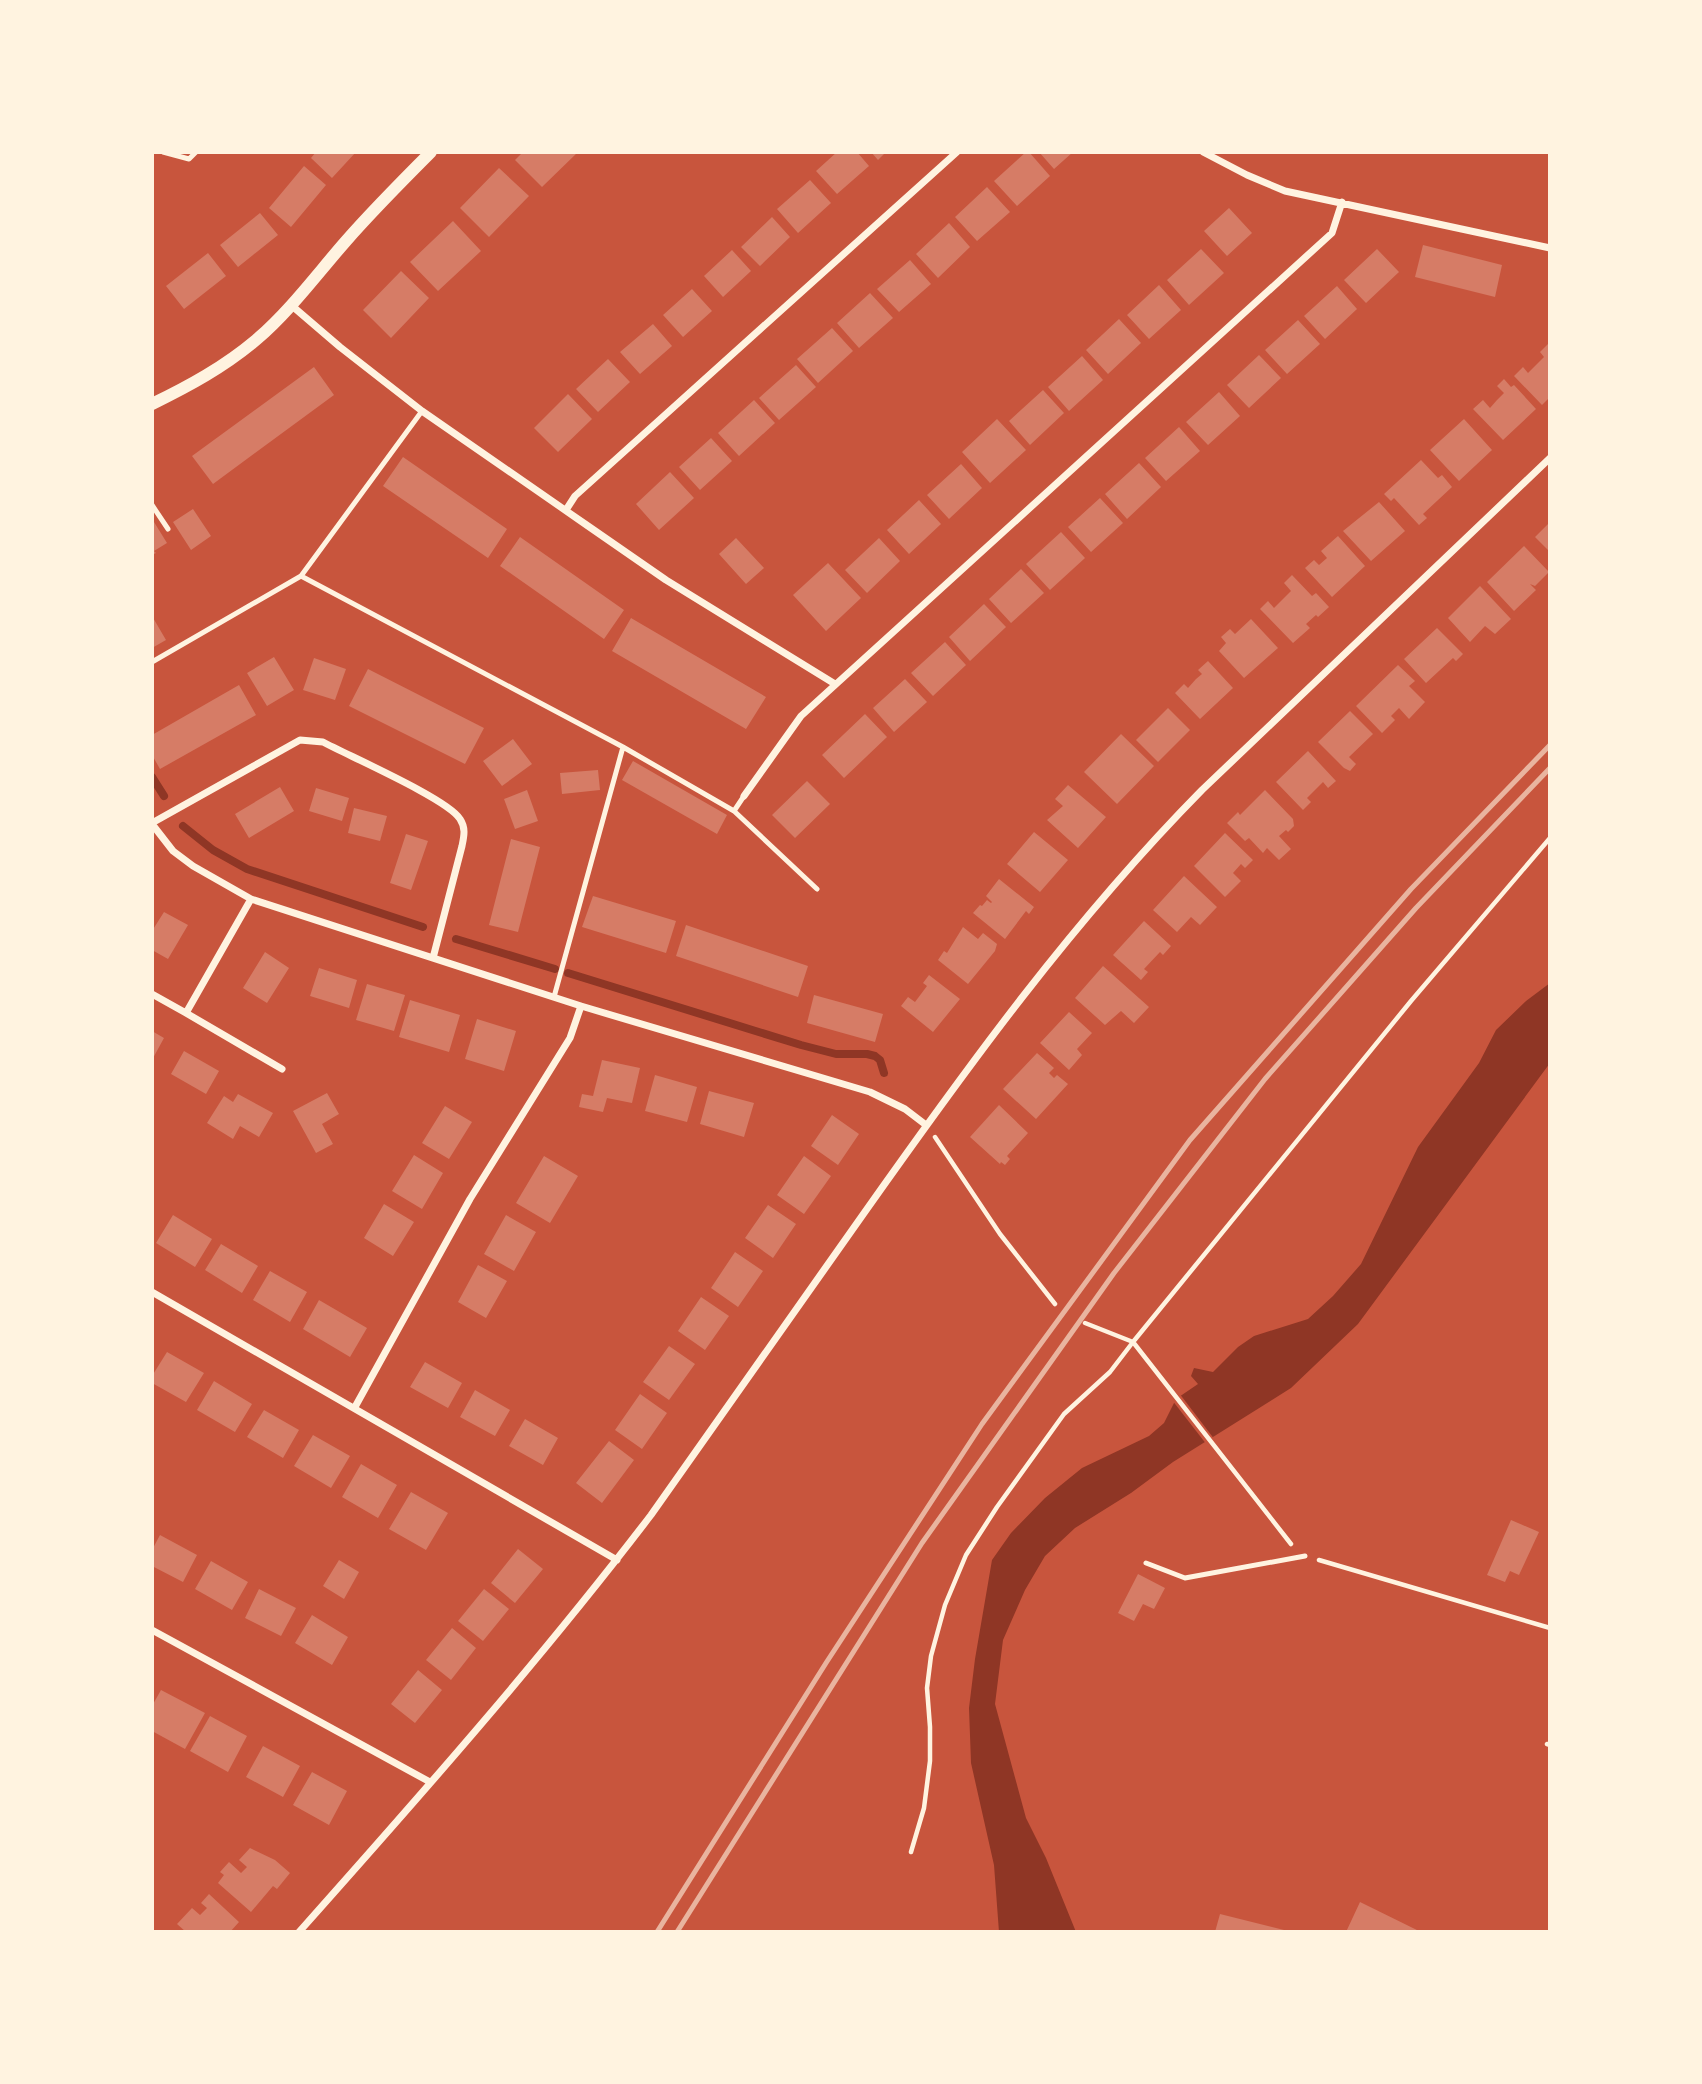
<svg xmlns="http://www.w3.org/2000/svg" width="1702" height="2084" font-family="'Titillium Web',sans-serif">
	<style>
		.water { fill: #8f3625 }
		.pier { fill: #c8553d }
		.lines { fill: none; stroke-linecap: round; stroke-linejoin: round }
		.stream { stroke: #8f3625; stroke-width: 8 }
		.building { fill: #d67c66 }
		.path { stroke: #fff3e0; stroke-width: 4.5 }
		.service { stroke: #fff3e0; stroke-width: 5 }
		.minor { stroke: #fff3e0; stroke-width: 7 }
		.tertiary { stroke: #fff3e0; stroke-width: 12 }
		.rail { stroke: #e9b49f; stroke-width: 5 }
	</style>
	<rect width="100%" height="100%" fill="#c8553d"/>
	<!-- water -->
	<path class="water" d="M1550 983V1063L1358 1324 1291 1388 1173 1462 1131 1493 1075 1528 1045 1556 1025 1590 1003 1640 995 1704 1026 1818 1046 1858 1076 1932H999L994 1865 971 1763 969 1708 975 1659 992 1560 1011 1533 1045 1498 1082 1468 1149 1436 1164 1423 1176 1399 1198 1384 1191 1376 1194 1368 1213 1372 1238 1347 1254 1336 1308 1319 1333 1296 1361 1264 1418 1147 1479 1063 1496 1030 1526 1001Z"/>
	<!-- pier -->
	<path class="pier" d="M1179 1393 1215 1440 1207 1445 1172 1400Z"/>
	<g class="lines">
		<!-- stream -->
		<path class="stream" d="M152 777 164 796
			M183 826 213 850 247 869 423 927
			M456 939 555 969
			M568 973 801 1045 836 1054H867L875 1056 880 1060 884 1073"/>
	</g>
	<!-- building -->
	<path class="building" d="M316 152H356L332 178 311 158Z
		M523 152H578L542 187 515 160Z
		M837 152H857L869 166 837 194 816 171Z
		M871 152H886L878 160Z
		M1026 152H1029L1050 176 1017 206 994 181Z
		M1039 152H1073L1054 169Z
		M304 166 326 185 291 227 269 208Z
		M499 168 529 196 489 237 460 208Z
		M810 180 831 203 798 233 777 209Z
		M987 187 1010 212 977 241 955 217Z
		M1229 208 1252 233 1227 256 1204 231Z
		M260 213 278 235 238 267 220 245Z
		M772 217 790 237 760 266 741 247Z
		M453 221 481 251 438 291 410 262Z
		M949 223 970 247 938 278 916 254Z
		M1423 245 1502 265 1495 297 1415 277Z
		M1201 249 1224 273 1189 305 1167 280Z
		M1377 249 1399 272 1366 303 1344 280Z
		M732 250 751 271 723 297 704 276Z
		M208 253 226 276 184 309 166 286Z
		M910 260 931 284 899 312 877 289Z
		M401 271 429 298 391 338 363 310Z
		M1159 285 1181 310 1149 339 1127 315Z
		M1337 286 1357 309 1325 339 1304 316Z
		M692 289 712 311 683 337 663 315Z
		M870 293 893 318 859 348 837 323Z
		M1119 319 1141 343 1108 374 1086 350Z
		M1298 320 1320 344 1287 374 1265 350Z
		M653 324 672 346 640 374 620 352Z
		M832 328 853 351 818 383 797 359Z
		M1548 344 1550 397 1542 405 1514 376 1523 367 1528 373 1544 357 1540 352Z
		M1259 355 1281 378 1249 408 1227 385Z
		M1082 356 1103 380 1069 411 1048 387Z
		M608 359 630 382 598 412 576 389Z
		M796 365 816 387 779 420 759 398Z
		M314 367 334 395 213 484 192 456Z
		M1504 379 1511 387 1514 385 1536 409 1503 440 1473 409 1483 400 1490 408 1497 400 1504 393 1497 386Z
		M1043 390 1064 413 1030 445 1009 421Z
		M1219 392 1240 416 1208 445 1186 422Z
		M568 394 592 419 558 452 534 428Z
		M754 400 775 423 739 456 718 433Z
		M997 419 1026 450 990 483 962 452Z
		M1464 419 1492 450 1459 481 1430 450Z
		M1179 427 1200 451 1166 481 1145 458Z
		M711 438 732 461 700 490 679 467Z
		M403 457 507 529 488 558 383 486Z
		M1421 460 1438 478 1442 475 1452 487 1423 514 1427 518 1419 525 1394 498 1391 501 1384 494Z
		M1139 463 1161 487 1127 519 1105 494Z
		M961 464 982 488 949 519 927 495Z
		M670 472 694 498 659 530 636 504Z
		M1100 498 1123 523 1091 552 1068 527Z
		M919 500 941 524 909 554 887 530Z
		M1379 502 1405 531 1371 561 1343 531Z
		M193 509 211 536 191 550 173 522Z
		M154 522 167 543 154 551 156 553 152 555Z
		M1550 522V552L1535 537Z
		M1061 532 1085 558 1050 590 1026 564Z
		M1338 536 1365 566 1332 597 1305 568 1314 560 1319 565 1327 558 1321 551Z
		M520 537 624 610 604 639 500 566Z
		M736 538 764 568 746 584 719 554Z
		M879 538 900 561 867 593 845 570Z
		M1524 546 1549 572 1535 586 1530 584 1536 590 1514 611 1487 582Z
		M828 563 861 598 826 631 793 595Z
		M1021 569 1044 593 1011 623 989 599Z
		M1292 575 1312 596 1316 593 1329 607 1318 617 1316 615 1306 624 1310 628 1293 643 1260 609 1268 601 1274 608 1291 591 1284 583Z
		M1480 586 1511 619 1495 634 1485 626 1470 642 1448 618Z
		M984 604 1006 627 970 661 949 637Z
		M152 616 166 640 152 648Z
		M631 618 766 697 746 729 612 651Z
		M1251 619 1278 648 1244 678 1219 651 1226 643 1221 637 1230 629 1235 634Z
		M1437 628 1463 654 1456 661 1453 658 1426 683 1404 659Z
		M945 642 966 665 933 696 911 673Z
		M274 657 294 690 267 706 247 673Z
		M314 658 346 669 335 700 303 690Z
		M1208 661 1233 688 1200 719 1175 693 1184 684 1188 688 1196 679 1202 674 1198 670Z
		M1398 665 1415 681 1409 686 1425 702 1409 719 1399 708 1391 716 1395 720 1382 733 1356 706Z
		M368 669 484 728 465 764 349 706Z
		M905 679 927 702 894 732 873 708Z
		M239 685 256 715 160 769 152 755V735Z
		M1168 708 1190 730 1158 762 1136 740Z
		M1350 711 1373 734 1349 757 1356 764 1350 771 1344 768 1318 742Z
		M865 714 887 737 844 778 822 755Z
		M1121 734 1154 766 1117 804 1084 772Z
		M513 739 532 764 502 786 483 761Z
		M1308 751 1336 781 1328 788 1323 782 1307 798 1311 802 1303 810 1276 782Z
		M633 761 727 815 717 834 622 780Z
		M598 770 600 790 562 794 560 773Z
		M807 781 830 804 795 838 772 815Z
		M1068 785 1106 817 1078 848 1047 820 1063 806 1055 799Z
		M280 787 294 811 249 838 235 814Z
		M316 788 349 798 342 821 309 811Z
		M527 790 538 821 515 829 504 799Z
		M1265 790 1293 819 1294 826 1288 832 1286 830 1279 836 1291 849 1279 860 1267 848 1263 853 1249 838 1245 841 1227 823 1238 812 1240 815Z
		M354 808 387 816 380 841 348 833Z
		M1034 832 1068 860 1040 892 1007 864Z
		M1225 833 1253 860 1245 868 1241 864 1233 873 1241 881 1225 897 1194 866Z
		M406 834 428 841 411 890 390 883Z
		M511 839 540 847 518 932 489 925Z
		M1184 876 1217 907 1200 925 1191 917 1177 932 1153 910Z
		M999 879 1034 907 1029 914 1026 911 1005 939 973 913 980 905 982 906 987 900 991 903 992 902 986 896Z
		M593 896 676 921 666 953 582 927Z
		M164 912 188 925 168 959 152 950V931Z
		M1144 921 1171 946 1163 955 1160 952 1144 969 1148 972 1141 980 1113 955Z
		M686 925 808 966 798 997 676 956Z
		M963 927 978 939 983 933 997 944 995 951 968 984 938 960 944 951 947 953Z
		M265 952 289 968 267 1003 243 988Z
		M1103 966 1149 1007 1134 1023 1121 1011 1105 1025 1075 998Z
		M319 968 357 980 349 1008 310 996Z
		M929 975 960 999 933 1032 901 1006 908 997 915 1002 927 986 923 983Z
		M367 984 405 995 394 1031 356 1020Z
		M814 995 883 1014 875 1042 807 1023Z
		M410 1000 460 1015 449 1052 399 1037Z
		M1069 1012 1092 1033 1077 1049 1082 1055 1069 1070 1040 1043Z
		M477 1019 516 1031 504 1071 465 1059Z
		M152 1031 164 1038 152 1060Z
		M184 1051 219 1071 206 1094 171 1074Z
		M1037 1053 1054 1068 1049 1073 1054 1078 1057 1075 1068 1084 1036 1119 1003 1089Z
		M602 1060 640 1068 632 1103 607 1098 603 1112 579 1107 582 1094 593 1096Z
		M655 1075 697 1087 687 1122 645 1111Z
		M709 1091 754 1103 744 1137 700 1124Z
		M327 1093 339 1114 322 1124 333 1144 316 1153 293 1111Z
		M238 1094 273 1113 259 1137 240 1126 233 1139 207 1123 224 1096 233 1102Z
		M999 1105 1028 1133 1007 1156 1010 1159 1005 1165 1001 1162 1000 1164 970 1137Z
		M445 1106 472 1122 449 1159 422 1143Z
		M832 1115 859 1134 838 1165 811 1146Z
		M414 1155 443 1173 422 1209 392 1191Z
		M544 1156 578 1176 550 1223 516 1203Z
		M804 1156 831 1176 804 1214 777 1195Z
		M384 1204 414 1222 393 1256 364 1238Z
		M768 1205 796 1224 773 1258 745 1238Z
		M173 1215 212 1239 195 1267 156 1243Z
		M506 1215 536 1232 514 1271 484 1254Z
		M221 1244 258 1266 242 1293 205 1270Z
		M735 1252 763 1271 738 1307 711 1288Z
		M478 1265 507 1281 486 1318 458 1302Z
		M270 1271 307 1292 290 1322 253 1300Z
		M701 1297 729 1316 705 1350 678 1331Z
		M319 1300 367 1328 350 1357 303 1329Z
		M669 1346 695 1364 669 1400 643 1382Z
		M167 1352 204 1373 186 1402 152 1383V1376Z
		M425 1362 462 1383 448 1408 410 1387Z
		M214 1381 252 1404 235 1432 197 1410Z
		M475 1390 510 1410 495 1436 460 1417Z
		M640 1394 667 1413 642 1449 615 1430Z
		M264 1410 299 1430 283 1458 247 1437Z
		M525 1419 558 1438 543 1465 509 1446Z
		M313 1435 350 1456 331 1488 294 1466Z
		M609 1441 634 1460 602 1503 576 1483Z
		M361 1464 397 1485 378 1518 342 1497Z
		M411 1492 448 1513 426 1550 389 1529Z
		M1511 1520 1539 1532 1519 1575 1510 1571 1505 1582 1487 1575Z
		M160 1535 197 1555 183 1582 152 1566V1550Z
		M518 1549 543 1569 515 1603 491 1583Z
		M339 1560 359 1572 344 1599 323 1586Z
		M211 1561 248 1582 232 1610 195 1589Z
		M1138 1574 1165 1588 1154 1609 1143 1604 1134 1621 1118 1613Z
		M259 1589 296 1608 281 1636 245 1618Z
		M484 1589 509 1609 483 1641 458 1621Z
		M312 1615 348 1637 332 1665 295 1643Z
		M452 1628 476 1648 451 1680 426 1660Z
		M418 1670 442 1690 415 1723 391 1704Z
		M161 1690 205 1713 185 1749 152 1731V1706Z
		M210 1716 247 1736 228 1772 190 1751Z
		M263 1746 300 1766 283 1797 246 1777Z
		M312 1772 347 1791 329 1825 293 1805Z
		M250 1848 275 1860 290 1873 277 1889 273 1886 251 1912 218 1883 224 1875 220 1872 229 1862 241 1873 247 1867 239 1860Z
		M209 1894 239 1922 230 1932H186L177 1924 192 1908 200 1915 207 1908 201 1903Z
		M1360 1902 1421 1932H1346Z
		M1220 1914 1288 1931V1932H1215Z"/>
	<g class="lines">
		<!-- path -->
		<path class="path" d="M935 1137 1000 1234 1055 1304
			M1085 1323 1133 1342 1291 1544
			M1319 1560 1550 1628
			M1547 1744 1550 1745
			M911 1852 924 1808 930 1761V1727L927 1688 931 1656 945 1605 966 1555 997 1507 1064 1414 1110 1372 1133 1342 1411 1001 1550 838"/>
		<!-- service -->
		<path class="service" d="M163 152 189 159 196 152
			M152 505 168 529
			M301 576 422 411
			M152 662 301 576 623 747 734 811 817 889
			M734 811 744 796
			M554 997 623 747
			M1146 1563 1185 1578 1305 1556"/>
		<!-- minor -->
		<path class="minor" d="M1203 152 1247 175 1285 191 1550 248
			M291 305 340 347 422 411 588 526 666 580 835 684
			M566 510 575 496 957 152
			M744 796 801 716 1332 233 1342 202
			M152 823 300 740 323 742C349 756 448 799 460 819 466 828 464 836 462 846L433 958
			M152 824 173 851 193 866 251 899 581 1006 870 1092 905 1109 926 1125
			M251 899 186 1013 282 1069
			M152 994 186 1013
			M152 1292 617 1560
			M355 1407 470 1199 570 1038 581 1006
			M152 1630 430 1782
			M299 1932C420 1796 541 1659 651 1515 721 1416 791 1316 862 1216 968 1066 1072 922 1202 790L1550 458"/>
		<!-- tertiary -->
		<path class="tertiary" d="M152 404C189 386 224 367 256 340 290 311 317 274 346 241 373 210 402 181 431 152"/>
		<!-- rail -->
		<path class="rail" d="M657 1932 826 1663 982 1424 1190 1140 1411 889 1550 745
			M677 1932 922 1543 1114 1273 1265 1079 1416 908 1550 768"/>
	</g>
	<!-- border -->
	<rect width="1702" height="2084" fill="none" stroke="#fff3e0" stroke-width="308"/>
</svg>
